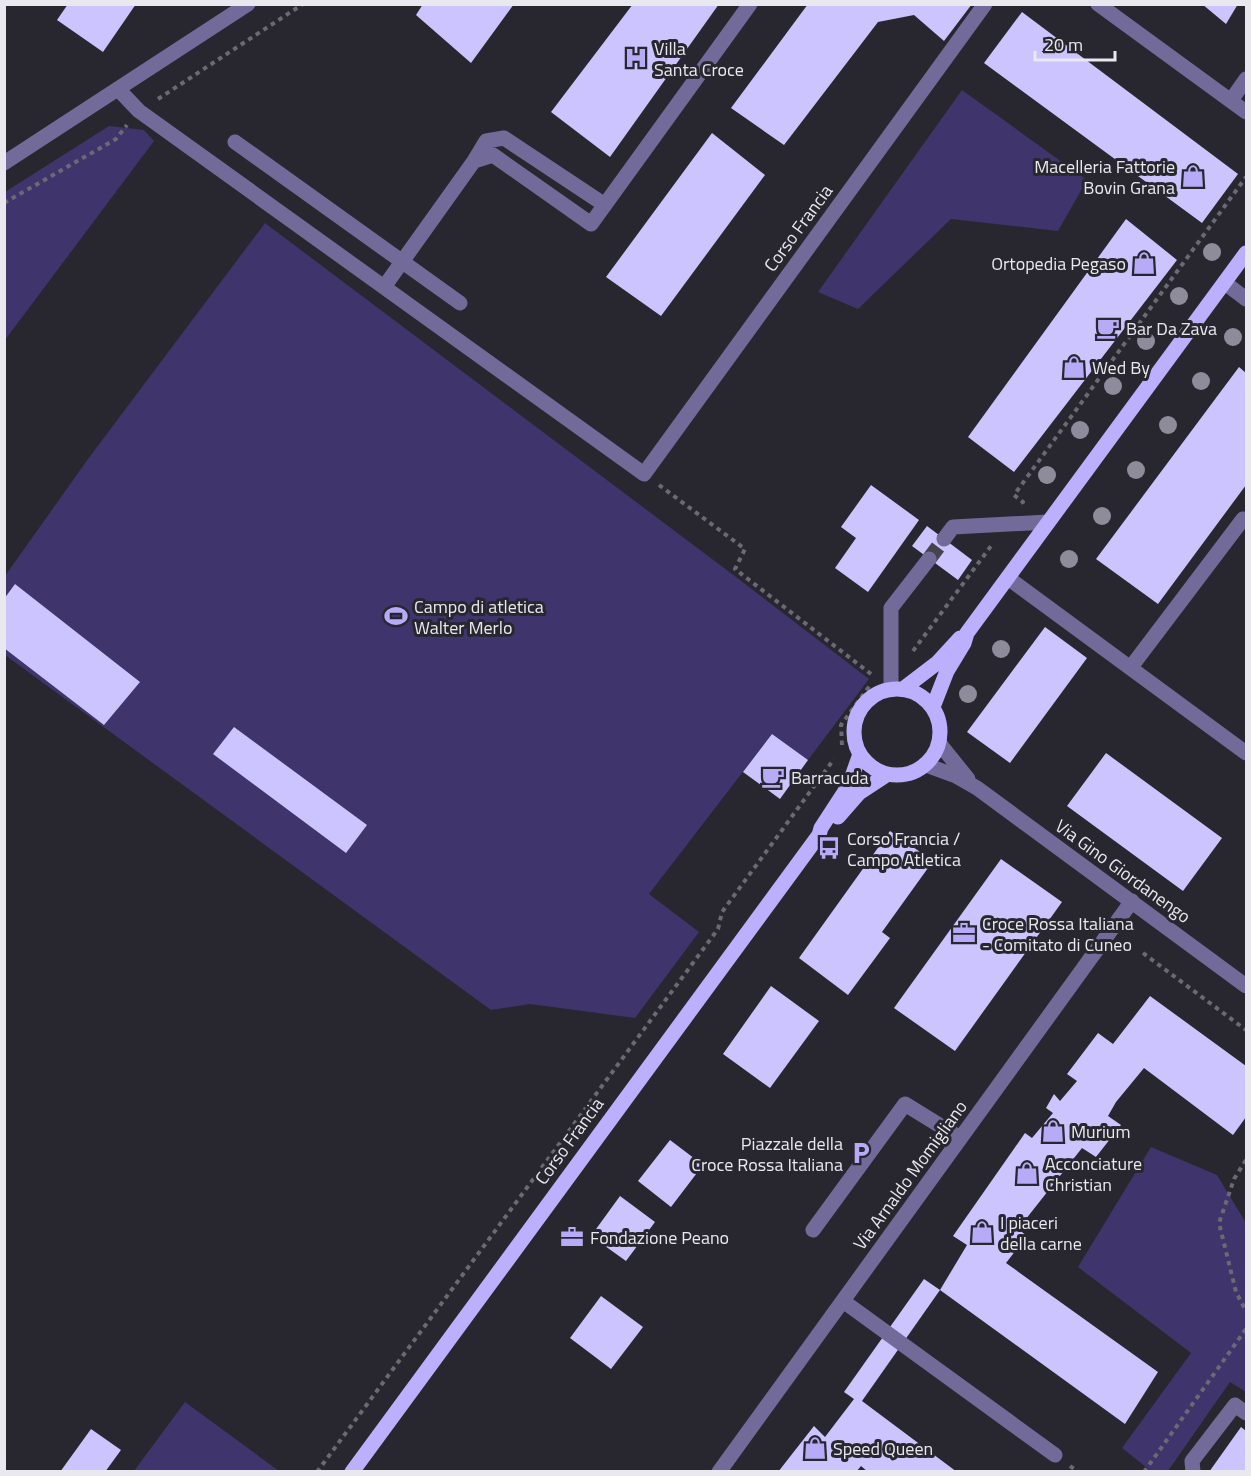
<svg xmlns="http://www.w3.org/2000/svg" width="1251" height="1476" font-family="'Titillium Web',sans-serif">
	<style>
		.green { fill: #3f346b }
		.building { fill: #ccc4ff }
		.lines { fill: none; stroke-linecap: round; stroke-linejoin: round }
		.minor-tunnel { stroke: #45444c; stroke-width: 15; stroke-dasharray: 15 8; stroke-linecap: butt }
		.path { stroke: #6b6a72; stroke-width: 4; stroke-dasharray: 4.5 4.5; stroke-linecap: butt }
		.minor { stroke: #726b9a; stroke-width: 15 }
		.major { stroke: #bcb0fe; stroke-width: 15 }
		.tree { fill: #8e8c9b }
		.labels { text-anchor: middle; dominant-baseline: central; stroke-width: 6; stroke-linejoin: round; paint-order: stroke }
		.poi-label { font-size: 18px; fill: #e9e8ee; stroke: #282730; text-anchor: start }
		.street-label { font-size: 18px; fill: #e9e8ee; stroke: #282730 }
	</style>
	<rect width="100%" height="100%" fill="#282730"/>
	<!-- green -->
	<path class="green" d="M962 90 1087 180 1058 231 951 219 858 309 818 292Z
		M109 126 144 130 154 141 5 340V192Z
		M265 223 736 577 869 679 808 760 772 734 649 894 699 932 635 1018 530 1004 491 1010 5 655V576L88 459Z
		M1151 1147 1217 1175 1246 1223V1392L1230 1382 1168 1471H1151L1122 1448 1191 1353 1078 1267Z
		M185 1402 279 1471H134Z"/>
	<!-- building -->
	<path class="building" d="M68 4H136L103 52 57 20Z
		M423 4H514L471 63 416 15Z
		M633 4H719L610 157 551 112Z
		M808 4H972L944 41 914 15 878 22 784 145 731 108Z
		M1202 4H1238L1226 24Z
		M1022 12 1238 174 1202 223 984 63Z
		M712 133 765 175 661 316 606 277Z
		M1126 219 1177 260 1014 472 968 437Z
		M1239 367 1246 373V485L1158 604 1096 559Z
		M871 485 919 520 868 592 835 568 856 538 841 527Z
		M927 526 972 560 958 580 912 546Z
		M15 584 140 682 104 725 4 648V599Z
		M1045 627 1087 658 1010 763 967 732Z
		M234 727 367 825 346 853 213 754Z
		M772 734 808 760 780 799 743 772Z
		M1106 753 1222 838 1183 891 1067 806Z
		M890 831 933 861 882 932 890 938 848 995 799 958Z
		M1001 859 1062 902 955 1051 894 1008Z
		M771 986 819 1021 770 1088 723 1054Z
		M1150 996 1246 1066V1117L1233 1135 1144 1068 1116 1102 1108 1116 1121 1125 1096 1157 1082 1148 1018 1229 1027 1236 1006 1263 1158 1372 1125 1424 940 1290 967 1245 953 1236 1025 1133 1032 1138 1053 1113 1046 1108 1054 1094 1060 1101 1077 1081 1067 1074 1098 1033 1113 1044Z
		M670 1140 703 1165 671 1207 638 1181Z
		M620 1196 655 1222 626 1261 591 1236Z
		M924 1279 940 1290 862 1401 957 1472H868L861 1466 856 1472H778L814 1426 825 1437 854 1399 844 1392Z
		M601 1296 643 1327 611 1369 570 1338Z
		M1241 1427 1246 1431V1472H1209Z
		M91 1429 121 1450 105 1472H60Z"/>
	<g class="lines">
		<!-- minor-tunnel -->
		<path class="minor-tunnel" d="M929 559 944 539"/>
		<!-- path -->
		<path class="path" d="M158 99 303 4
			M4 203 116 139 127 125
			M659 485 745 549 735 569 871 674
			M1021 503 1023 502 1014 495 1246 177
			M913 651 991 546
			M842 745 841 725 871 684
			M1143 953 1246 1030
			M1246 1160 1234 1179 1219 1223 1236 1292 1246 1311
			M1070 1466 1078 1472
			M317 1472 718 929 722 912 834 759
			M1144 1472 1246 1329"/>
		<!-- minor -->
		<path class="minor" d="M1098 4 1246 112
			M118 89 139 111 644 474 985 4
			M1232 99 1246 79
			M235 142 460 303
			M474 161 493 155 591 224 750 4
			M4 163 248 4
			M1225 283 1246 299
			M384 287 474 161 486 141 504 138 605 205
			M944 539 953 527 1048 522
			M1008 578 1246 753
			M1131 667 1243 519 1246 521
			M891 689V608L929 559
			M939 743 968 779
			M926 765 956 776 977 788 1246 986
			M813 1230 905 1104 960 1138
			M843 1301 1055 1455
			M719 1472 1132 901
			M1193 1472 1192 1461 1235 1405 1246 1413"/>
		<!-- major -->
		<path class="major" d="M854 732a43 43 0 1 1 86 0a43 43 0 1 1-86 0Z
			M903 689 937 663 960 638
			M933 707 947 671 964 643 967 633 1246 253
			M838 817 859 793 888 774
			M352 1472 819 835 821 828 849 785 860 754"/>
	</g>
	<!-- trees -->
	<g class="tree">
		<circle cx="1212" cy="252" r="9"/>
		<circle cx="1179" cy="296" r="9"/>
		<circle cx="1233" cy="337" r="9"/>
		<circle cx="1146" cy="341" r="9"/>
		<circle cx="1201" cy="381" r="9"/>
		<circle cx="1113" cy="386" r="9"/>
		<circle cx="1168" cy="425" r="9"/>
		<circle cx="1080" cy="430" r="9"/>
		<circle cx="1136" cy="470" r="9"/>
		<circle cx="1047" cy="475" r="9"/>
		<circle cx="1102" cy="516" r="9"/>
		<circle cx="1069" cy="559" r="9"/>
		<circle cx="1001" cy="649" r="9"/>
		<circle cx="968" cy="694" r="9"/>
	</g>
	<!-- icons -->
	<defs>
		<g id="hospital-bare" transform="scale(1.8)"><path d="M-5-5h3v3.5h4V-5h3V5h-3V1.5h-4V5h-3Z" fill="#b7abf8" stroke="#282730" stroke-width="2.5" paint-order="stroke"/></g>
		<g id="shop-bare" transform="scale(1.8)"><path d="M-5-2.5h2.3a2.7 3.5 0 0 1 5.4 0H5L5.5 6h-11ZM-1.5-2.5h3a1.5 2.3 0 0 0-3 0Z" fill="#b7abf8" stroke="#282730" stroke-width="2.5" paint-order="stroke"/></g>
		<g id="cafe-bare" transform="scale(1.8)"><path d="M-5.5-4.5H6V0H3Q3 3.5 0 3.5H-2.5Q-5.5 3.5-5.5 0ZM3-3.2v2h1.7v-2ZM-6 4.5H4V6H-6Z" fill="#b7abf8" stroke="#282730" stroke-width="2.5" paint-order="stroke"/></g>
		<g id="stadium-bare" transform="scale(1.8)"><path d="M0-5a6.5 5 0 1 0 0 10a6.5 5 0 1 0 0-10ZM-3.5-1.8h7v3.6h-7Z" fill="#b7abf8" stroke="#282730" stroke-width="2.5" paint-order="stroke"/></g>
		<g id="bus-bare" transform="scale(1.8)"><path d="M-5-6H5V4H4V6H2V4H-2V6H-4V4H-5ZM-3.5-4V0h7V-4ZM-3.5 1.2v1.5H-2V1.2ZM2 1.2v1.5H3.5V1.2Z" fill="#b7abf8" stroke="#282730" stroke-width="2.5" paint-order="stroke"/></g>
		<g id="office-bare" transform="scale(1.8)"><path d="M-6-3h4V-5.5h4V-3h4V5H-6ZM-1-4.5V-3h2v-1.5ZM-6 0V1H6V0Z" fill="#b7abf8" stroke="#282730" stroke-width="2.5" paint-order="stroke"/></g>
		<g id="parking-bare" transform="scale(1.8)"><path d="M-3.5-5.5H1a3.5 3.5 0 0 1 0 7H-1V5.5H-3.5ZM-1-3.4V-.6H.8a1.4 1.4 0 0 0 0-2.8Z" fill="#b7abf8" stroke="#282730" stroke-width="2.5" paint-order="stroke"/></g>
	</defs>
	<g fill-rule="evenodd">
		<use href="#hospital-bare" x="636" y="58"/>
		<use href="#shop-bare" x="1193" y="176"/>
		<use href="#shop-bare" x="1144" y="263"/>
		<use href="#cafe-bare" x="1108" y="328"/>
		<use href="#shop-bare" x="1074" y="367"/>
		<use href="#stadium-bare" x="396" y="616"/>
		<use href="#cafe-bare" x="773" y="777"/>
		<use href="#bus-bare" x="829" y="848"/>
		<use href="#office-bare" x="964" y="933"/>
		<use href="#shop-bare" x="1053" y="1131"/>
		<use href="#parking-bare" x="861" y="1153"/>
		<use href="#shop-bare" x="1027" y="1173"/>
		<use href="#shop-bare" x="982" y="1232"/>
		<use href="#office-bare" x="572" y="1237"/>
		<use href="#shop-bare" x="815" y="1448"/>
	</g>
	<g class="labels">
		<!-- poi labels -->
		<g class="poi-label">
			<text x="654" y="48">Villa<tspan x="654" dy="21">Santa Croce</tspan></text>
			<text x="1175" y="166" text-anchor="end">Macelleria Fattorie<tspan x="1175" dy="21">Bovin Grana</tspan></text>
			<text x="1126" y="263" text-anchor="end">Ortopedia Pegaso</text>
			<text x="1126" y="328">Bar Da Zava</text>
			<text x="1092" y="367">Wed By</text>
			<text x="414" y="606">Campo di atletica<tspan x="414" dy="21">Walter Merlo</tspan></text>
			<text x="791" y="777">Barracuda</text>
			<text x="847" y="838">Corso Francia /<tspan x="847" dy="21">Campo Atletica</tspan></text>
			<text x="982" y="923">Croce Rossa Italiana<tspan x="982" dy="21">- Comitato di Cuneo</tspan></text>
			<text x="1071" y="1131">Murium</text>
			<text x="843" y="1143" text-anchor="end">Piazzale della<tspan x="843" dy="21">Croce Rossa Italiana</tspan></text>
			<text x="1045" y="1163">Acconciature<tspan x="1045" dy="21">Christian</tspan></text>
			<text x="1000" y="1222">I piaceri<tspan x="1000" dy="21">della carne</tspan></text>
			<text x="590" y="1237">Fondazione Peano</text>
			<text x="833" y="1448">Speed Queen</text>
		</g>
		<!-- street labels -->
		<g class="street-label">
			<text transform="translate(798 228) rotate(-54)">Corso Francia</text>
			<text transform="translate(1123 871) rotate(36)">Via Gino Giordanengo</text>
			<text transform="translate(569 1141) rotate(-54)">Corso Francia</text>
			<text transform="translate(910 1175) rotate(-54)">Via Arnaldo Momigliano</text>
		</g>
	</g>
	<!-- border -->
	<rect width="1251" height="1476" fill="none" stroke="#e9e8ee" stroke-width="12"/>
	<!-- scale -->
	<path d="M1035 51v9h80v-9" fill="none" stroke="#e9e8ee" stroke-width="3"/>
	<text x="1044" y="51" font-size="18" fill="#e9e8ee" stroke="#282730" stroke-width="4.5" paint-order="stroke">20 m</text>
</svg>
